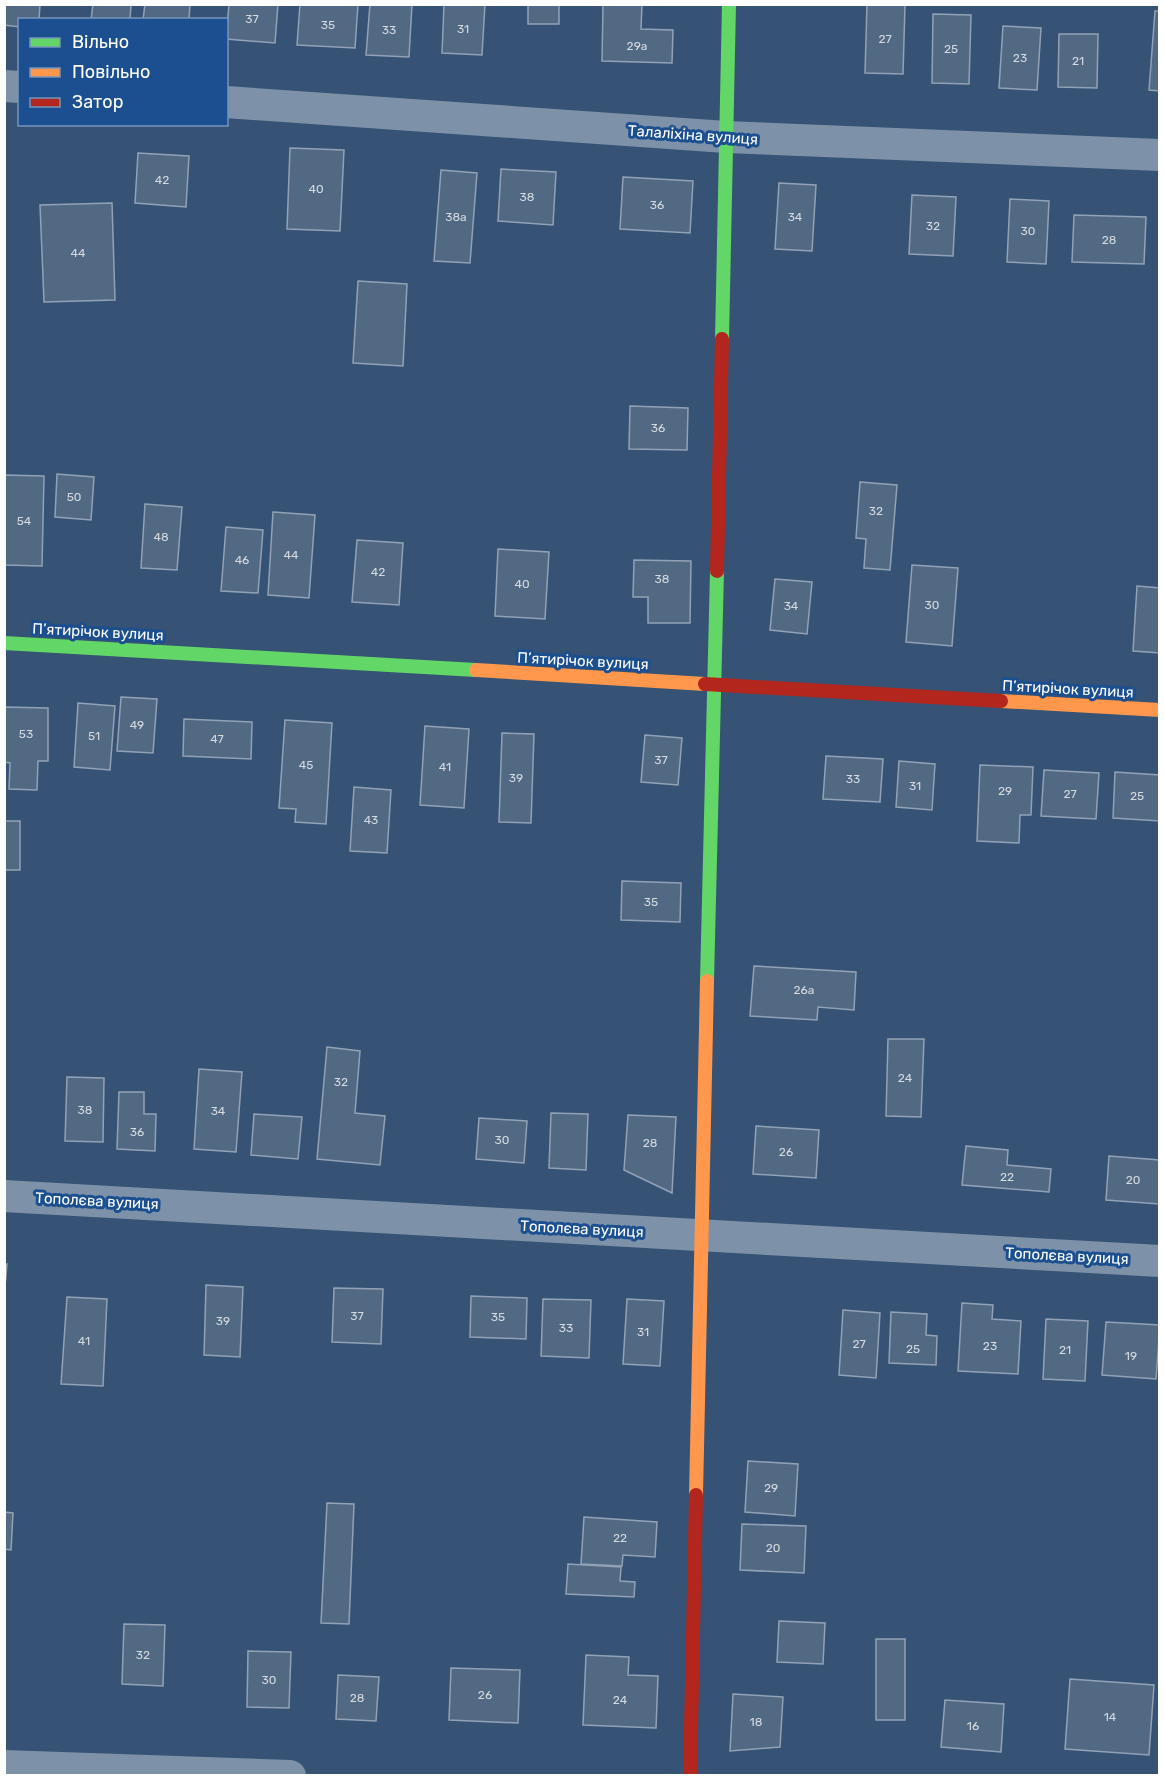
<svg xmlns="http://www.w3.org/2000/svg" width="1164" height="1780" font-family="Rubik,sans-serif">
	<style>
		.building { fill: #526984; stroke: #92a2b6; stroke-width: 1.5 }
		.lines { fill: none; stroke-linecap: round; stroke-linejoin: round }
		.street { stroke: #7d92a8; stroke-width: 32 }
		.fast { stroke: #63d668; stroke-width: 14 }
		.slow { stroke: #ff974d; stroke-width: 14 }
		.jam { stroke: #b3261e; stroke-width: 14 }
		.labels { text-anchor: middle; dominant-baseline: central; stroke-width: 6; stroke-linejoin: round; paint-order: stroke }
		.number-label { font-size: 12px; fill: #d4dae0 }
		.street-label { font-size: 15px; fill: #fff; stroke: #1b4f8f }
	</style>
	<rect width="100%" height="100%" fill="#365274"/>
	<!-- building -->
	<path class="building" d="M4 4H40L39 20H20V27L4 25Z
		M93 4H131L130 20H91Z
		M145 4H190L189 20H143Z
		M229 4H278L275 43 226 39Z
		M300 4H358L355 48 297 45Z
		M370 4H412L409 57 366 55Z
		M444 4H485L482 55 442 53Z
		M528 4H559V24H528Z
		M603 4H642L641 29 673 30 672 63 602 61Z
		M867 4 905 5 903 74 865 73Z
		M1155 11H1160V91L1149 90Z
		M933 14 971 15 969 84 932 83Z
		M1003 26 1041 28 1037 90 999 88Z
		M1059 34H1098L1097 88 1058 87Z
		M290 148 344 150 340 231 287 229Z
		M138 153 189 156 186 207 135 203Z
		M501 169 556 172 553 225 498 221Z
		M441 170 477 173 470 263 434 261Z
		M623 177 693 181 690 233 620 229Z
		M779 183 816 185 812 251 775 249Z
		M912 195 956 197 953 256 909 254Z
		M1010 199 1049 201 1046 264 1007 262Z
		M112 203 115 300 44 302 40 205Z
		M1074 215 1146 217 1144 264 1072 262Z
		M358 281 407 284 403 366 353 363Z
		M630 406 688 408 687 450 629 449Z
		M57 474 94 477 91 520 55 517Z
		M4 475 44 476 42 566 4 565Z
		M860 482 897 485 890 570 864 568 866 539 856 538Z
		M145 504 182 507 177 570 141 568Z
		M273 512 315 515 309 598 268 595Z
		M226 527 263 530 258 593 221 591Z
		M357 540 403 543 399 605 352 602Z
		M498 549 549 552 545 619 495 616Z
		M634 560 691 561 690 623H648V597H633Z
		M912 565 958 568 952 646 906 642Z
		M775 579 812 582 807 634 770 630Z
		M1137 586 1160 588V653L1133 651Z
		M121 697 157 699 153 753 117 751Z
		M78 703 115 706 110 770 74 767Z
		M4 707 48 708V761H38L37 790 9 789 10 763 4 762Z
		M184 719 252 722 251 759 183 756Z
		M285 720 332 723 326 824 295 822 296 809 279 808Z
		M425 726 469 729 464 808 420 805Z
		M502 733 534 734 531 823 499 822Z
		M645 735 682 738 678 785 641 782Z
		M826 756 883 759 880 802 823 799Z
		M899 761 935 764 932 810 896 807Z
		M980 765 1033 767 1031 815H1020L1019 843 977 841Z
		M1044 770 1099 773 1096 819 1041 816Z
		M1115 772 1160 775V821L1113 818Z
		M354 787 391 790 387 853 350 851Z
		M4 821H20V870H4Z
		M622 881 681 883 680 922 621 920Z
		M754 966 856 972 854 1010 818 1007 817 1020 750 1016Z
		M888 1039H924L921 1117 886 1116Z
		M327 1047 360 1051 355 1113 385 1116 380 1165 317 1159Z
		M199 1069 242 1072 236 1152 194 1149Z
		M67 1077 104 1078 103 1142 65 1141Z
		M119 1092H144V1114H156L155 1151 117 1149Z
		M551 1113 588 1114 586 1170 549 1168Z
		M254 1114 302 1117 298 1159 251 1155Z
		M628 1115 676 1117 672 1193 624 1170Z
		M479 1118 527 1121 524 1163 476 1159Z
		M756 1126 819 1130 816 1178 753 1174Z
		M966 1146 1008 1150 1007 1165 1051 1169 1049 1192 962 1185Z
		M1109 1156 1160 1160 1159 1204 1106 1200Z
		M4 1264H7L4 1298Z
		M206 1285 243 1287 240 1357 204 1355Z
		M334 1288 383 1289 381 1344 332 1342Z
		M471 1296 527 1298 526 1339 470 1337Z
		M67 1297 107 1299 103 1386 61 1384Z
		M543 1299 591 1300 589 1358 541 1356Z
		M627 1299 664 1301 660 1366 623 1364Z
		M962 1303 993 1305 992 1319 1021 1321 1018 1374 958 1371Z
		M843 1310 880 1313 876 1378 839 1375Z
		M891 1312 927 1314 926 1335 937 1336 936 1365 889 1363Z
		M1046 1319 1088 1321 1085 1381 1043 1379Z
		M1106 1322 1160 1325 1156 1379 1102 1375Z
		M748 1461 798 1464 795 1516 745 1512Z
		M327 1503 354 1504 349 1624 321 1623Z
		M4 1512 13 1513 11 1550 4 1549Z
		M584 1517 657 1522 655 1557 623 1555 622 1566 581 1564Z
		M742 1524 806 1526 804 1573 740 1570Z
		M568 1564 621 1567 620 1581 635 1582 634 1597 566 1594Z
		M779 1621 825 1623 823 1664 777 1662Z
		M124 1624 165 1625 163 1686 122 1684Z
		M876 1639H905V1720H876Z
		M248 1651 291 1652 289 1708 247 1707Z
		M586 1655 629 1657 628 1675 658 1676 656 1728 583 1725Z
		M451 1668 520 1670 518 1723 449 1720Z
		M338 1675 379 1677 376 1721 336 1719Z
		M1070 1679 1154 1685 1149 1755 1065 1749Z
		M733 1694 783 1697 780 1747 730 1751Z
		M945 1700 1004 1704 1001 1752 941 1747Z"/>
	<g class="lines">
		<!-- street -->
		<path class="street" d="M4 86 20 87
			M226 102 726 137 1160 155
			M4 1196 1160 1261
			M4 1766 290 1776"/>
		<!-- fast -->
		<path class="fast" d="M722 339 729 4
			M4 643 476 670
			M707 981 717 571"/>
		<!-- slow -->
		<path class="slow" d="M476 670 705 684
			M1001 701 1160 710
			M696 1495 707 981"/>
		<!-- jam -->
		<path class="jam" d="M717 571 722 339
			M705 684 1001 701
			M690 1776 696 1495"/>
	</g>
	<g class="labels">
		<!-- number labels -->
		<g class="number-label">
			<text x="252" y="19">37</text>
			<text x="328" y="25">35</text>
			<text x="463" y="29">31</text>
			<text x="389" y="30">33</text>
			<text x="885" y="39">27</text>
			<text x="637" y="46">29а</text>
			<text x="951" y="49">25</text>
			<text x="1020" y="58">23</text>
			<text x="1078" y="61">21</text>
			<text x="162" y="180">42</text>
			<text x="316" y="189">40</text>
			<text x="527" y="197">38</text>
			<text x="657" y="205">36</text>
			<text x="456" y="217">38а</text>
			<text x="795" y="217">34</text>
			<text x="933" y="226">32</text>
			<text x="1028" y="231">30</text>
			<text x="1109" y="240">28</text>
			<text x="78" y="253">44</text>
			<text x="658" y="428">36</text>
			<text x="74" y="497">50</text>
			<text x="876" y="511">32</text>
			<text x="24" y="521">54</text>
			<text x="161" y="537">48</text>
			<text x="291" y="555">44</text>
			<text x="242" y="560">46</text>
			<text x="378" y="572">42</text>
			<text x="662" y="579">38</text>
			<text x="522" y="584">40</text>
			<text x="932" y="605">30</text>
			<text x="791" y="606">34</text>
			<text x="137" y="725">49</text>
			<text x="26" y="734">53</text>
			<text x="94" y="736">51</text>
			<text x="217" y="739">47</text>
			<text x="661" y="760">37</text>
			<text x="306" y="765">45</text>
			<text x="445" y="767">41</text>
			<text x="516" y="778">39</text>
			<text x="853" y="779">33</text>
			<text x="915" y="786">31</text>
			<text x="1005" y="791">29</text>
			<text x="1070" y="794">27</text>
			<text x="1137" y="796">25</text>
			<text x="371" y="820">43</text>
			<text x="651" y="902">35</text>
			<text x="804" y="990">26а</text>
			<text x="905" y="1078">24</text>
			<text x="341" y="1082">32</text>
			<text x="85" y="1110">38</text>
			<text x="218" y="1111">34</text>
			<text x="137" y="1132">36</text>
			<text x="502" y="1140">30</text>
			<text x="650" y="1143">28</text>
			<text x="786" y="1152">26</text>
			<text x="1007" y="1177">22</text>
			<text x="1133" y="1180">20</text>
			<text x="357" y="1316">37</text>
			<text x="498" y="1317">35</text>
			<text x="223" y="1321">39</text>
			<text x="566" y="1328">33</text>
			<text x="643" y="1332">31</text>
			<text x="84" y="1341">41</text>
			<text x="859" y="1344">27</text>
			<text x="990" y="1346">23</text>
			<text x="913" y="1349">25</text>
			<text x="1065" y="1350">21</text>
			<text x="1131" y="1356">19</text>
			<text x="771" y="1488">29</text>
			<text x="620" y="1538">22</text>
			<text x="773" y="1548">20</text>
			<text x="143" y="1655">32</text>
			<text x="269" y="1680">30</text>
			<text x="485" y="1695">26</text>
			<text x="357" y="1698">28</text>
			<text x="620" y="1700">24</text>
			<text x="1110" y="1717">14</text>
			<text x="756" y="1722">18</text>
			<text x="973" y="1726">16</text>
		</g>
		<!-- street labels -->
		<g class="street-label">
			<text transform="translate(693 135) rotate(4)">Талаліхіна вулиця</text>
			<text transform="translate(98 632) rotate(3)">П’ятирічок вулиця</text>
			<text transform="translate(583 661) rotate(3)">П’ятирічок вулиця</text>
			<text transform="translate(1068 689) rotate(3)">П’ятирічок вулиця</text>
			<text transform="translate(97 1201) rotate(3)">Тополєва вулиця</text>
			<text transform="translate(582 1229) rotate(3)">Тополєва вулиця</text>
			<text transform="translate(1067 1256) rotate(3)">Тополєва вулиця</text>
		</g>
	</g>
	<!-- border -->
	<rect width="1164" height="1780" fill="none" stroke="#ffffff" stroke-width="12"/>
	<!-- legend -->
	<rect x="18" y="18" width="210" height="108" fill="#1b4f8f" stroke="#7695bc" stroke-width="1.5"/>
	<rect x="30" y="38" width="30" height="9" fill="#63d668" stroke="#7695bc" stroke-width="1.5"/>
	<text x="72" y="48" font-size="18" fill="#ffffff">Вільно</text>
	<rect x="30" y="68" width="30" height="9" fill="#ff974d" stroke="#7695bc" stroke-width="1.5"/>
	<text x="72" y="78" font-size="18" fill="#ffffff">Повільно</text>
	<rect x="30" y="98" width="30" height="9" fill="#b3261e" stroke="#7695bc" stroke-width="1.5"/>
	<text x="72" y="108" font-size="18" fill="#ffffff">Затор</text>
</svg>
